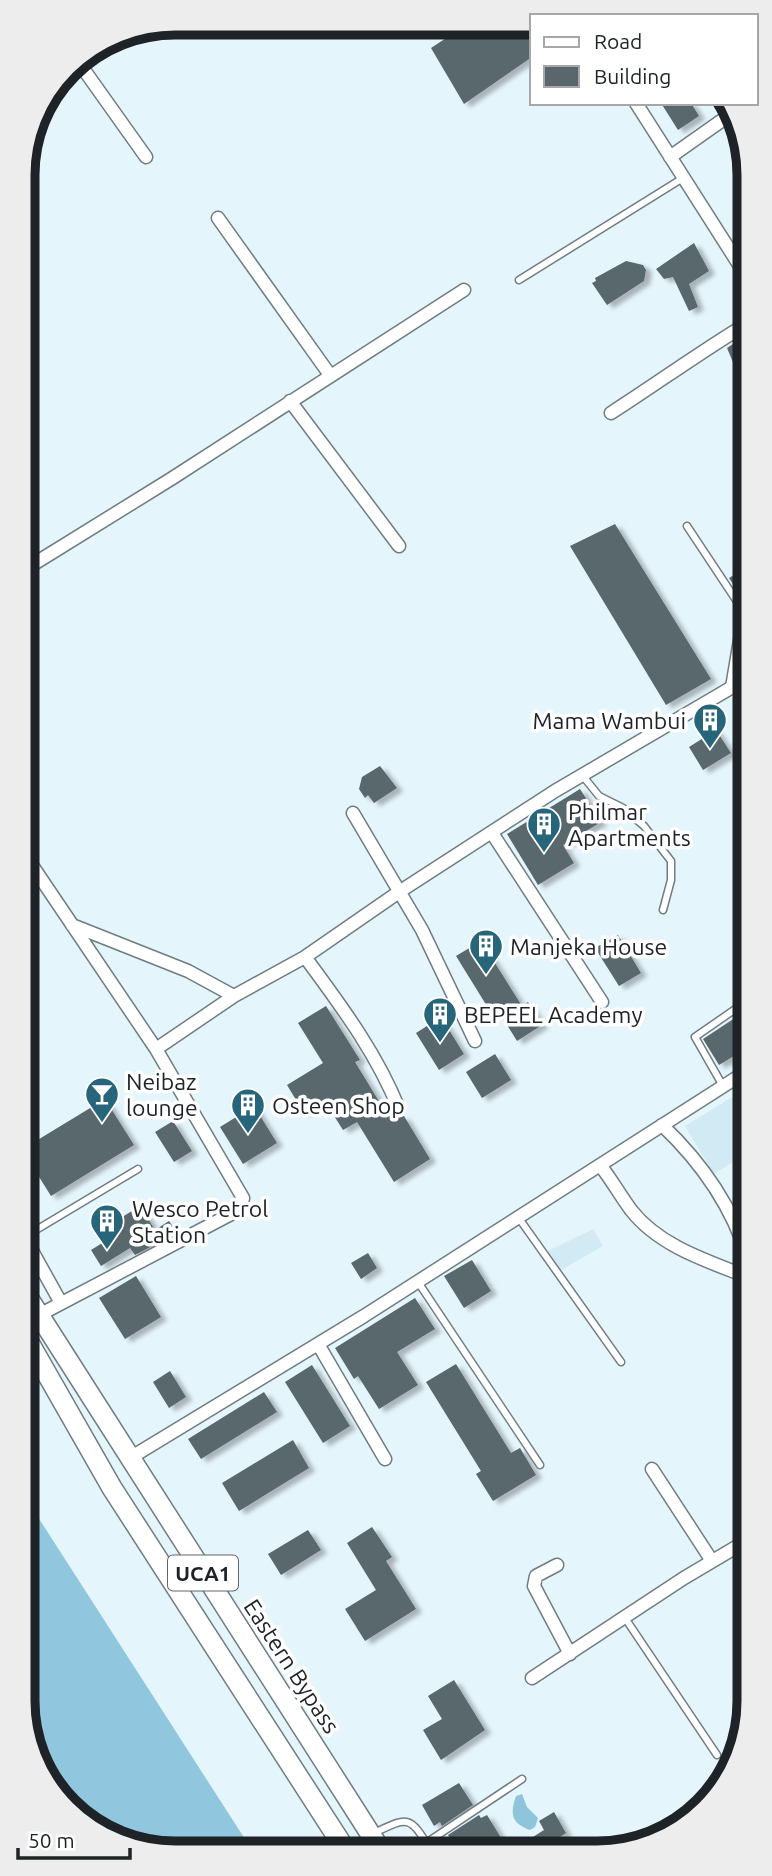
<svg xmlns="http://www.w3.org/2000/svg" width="772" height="1876" font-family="Ubuntu,sans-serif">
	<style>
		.built { fill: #d1eaf4 }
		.forest { fill: #90c7de }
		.water { fill: #8ec5db }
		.building { fill: #59676c; filter: url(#shadow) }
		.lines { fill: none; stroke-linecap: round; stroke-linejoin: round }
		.service-casing { stroke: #6f7d83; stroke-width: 9 }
		.minor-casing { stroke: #6f7d83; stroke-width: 15 }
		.primary-casing { stroke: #6f7d83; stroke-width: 22 }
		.service { stroke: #fff; stroke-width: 6 }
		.minor { stroke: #fff; stroke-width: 12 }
		.primary { stroke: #fff; stroke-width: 19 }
		.labels { text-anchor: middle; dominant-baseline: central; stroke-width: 7; stroke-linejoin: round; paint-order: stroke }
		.shield { fill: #fff; stroke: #616567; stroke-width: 2 }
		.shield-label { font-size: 21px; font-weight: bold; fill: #1d2326 }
		.poi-label { font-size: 23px; fill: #1d2326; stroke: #fff; text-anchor: start }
		.street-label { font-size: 23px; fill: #1d2326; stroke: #fff }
		.rim { fill: none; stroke: #1d2326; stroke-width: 9 }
	</style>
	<defs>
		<filter id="shadow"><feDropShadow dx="6" dy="3.5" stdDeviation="2" flood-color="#0004"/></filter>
	</defs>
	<rect width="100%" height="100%" fill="#e5f5fc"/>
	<!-- built -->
	<path class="built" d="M747 1088V1153L714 1174 685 1126Z
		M593 1229 603 1246 561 1270 548 1251Z"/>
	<!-- forest -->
	<path class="forest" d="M27 1500 252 1850H146L68 1809 28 1740Z"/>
	<!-- water -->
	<path class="water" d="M522 1794 527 1807 538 1818 535 1827 530 1830C511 1823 510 1814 516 1796Z"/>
	<!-- building -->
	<path class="building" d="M466 25H532V57L464 104 431 48Z
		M661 103H691L699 116 678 130Z
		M694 243 709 271 689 284 698 307 689 311 673 277 664 279 656 269Z
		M626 261 643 265 646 270 644 281 607 305 592 283 596 281 595 278Z
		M745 336V391L727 348Z
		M615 524 711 679 666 705 570 546Z
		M745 568 746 583V604L729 578Z
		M716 730 731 753 703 770 689 747Z
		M380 766 397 788 374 803 368 795 365 798 359 789 362 777Z
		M580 789 601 822 563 845 574 863 538 885 507 834Z
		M618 935 641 973 619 986 595 948Z
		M481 941 522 1006 528 1002 542 1025 517 1041 496 1007 490 1011 456 956Z
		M326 1006 360 1060 355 1062 388 1116 392 1114 397 1118 404 1116 430 1159 394 1182 357 1122 343 1130 324 1100 304 1113 287 1085 323 1063 298 1023Z
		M747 1010V1048L719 1065 703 1039Z
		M441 1017 464 1054 439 1070 416 1033Z
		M495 1054 511 1080 482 1098 466 1072Z
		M105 1099 134 1145 51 1196 26 1156V1147Z
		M254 1106 277 1143 243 1164 220 1127Z
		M173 1121 192 1151 174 1162 155 1132Z
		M140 1206 155 1230 169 1221 177 1233 135 1255 130 1248 101 1266 91 1250 120 1232 114 1222Z
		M368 1253 377 1268 361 1279 351 1263Z
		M472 1260 491 1291 464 1308 444 1276Z
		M136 1276 161 1317 125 1339 99 1298Z
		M415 1298 435 1329 397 1352 418 1385 379 1409 358 1376 354 1379 335 1348Z
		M456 1364 511 1453 520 1448 536 1475 493 1501 476 1474 481 1471 426 1382Z
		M312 1365 350 1426 323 1443 285 1382Z
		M170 1371 186 1397 169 1408 153 1382Z
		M264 1392 277 1412 201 1459 188 1439Z
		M293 1440 309 1468 239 1511 222 1483Z
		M372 1527 392 1557 386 1561 416 1609 365 1641 345 1609 376 1590 347 1543Z
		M308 1530 321 1550 281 1575 268 1554Z
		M454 1680 485 1730 441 1760 423 1730 442 1719 428 1696Z
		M459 1783 473 1805 442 1826 440 1822 434 1826 422 1805Z
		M554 1812 566 1833 542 1849H514L544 1830 539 1821Z
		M479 1815 481 1818 487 1815 508 1849H456L448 1835Z"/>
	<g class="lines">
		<!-- service casing -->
		<g class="service-casing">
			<path id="service" d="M519 280 683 178
				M687 526 746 615
				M729 687 742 610
				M582 775 599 796 623 808 644 826 671 861V880L663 910
				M723 1086 695 1037 747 1001
				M518 1217 621 1362
				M26 1236 138 1169
				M418 1282 540 1465
				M625 1618 717 1755
				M372 1834C408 1817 409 1814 430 1849
				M426 1843 522 1779"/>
		</g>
		<!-- minor casing -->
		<g class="minor-casing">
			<path id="minor" d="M77 60 146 157
				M636 103 745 274
				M670 157 731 114
				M218 218 330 375
				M290 401 399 546
				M611 413C656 384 699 353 745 325
				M24 570 171 479 464 290
				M353 813 422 930 475 1041
				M492 833 602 1002
				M25 855 156 1049 243 1198 240 1208 231 1214 39 1315
				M72 925 188 971 234 996
				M305 957C341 1006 376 1052 399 1109
				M156 1049 234 996 305 957 399 892 555 791 746 679
				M662 1125C701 1162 732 1206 748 1258
				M600 1165C611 1179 620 1195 631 1210 659 1246 707 1261 748 1277
				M26 1240 61 1303
				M318 1344 385 1459
				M130 1458 364 1316 747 1071
				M652 1469 712 1561
				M557 1565 536 1576 534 1586 570 1654
				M532 1678 684 1578 748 1540"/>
		</g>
		<!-- primary casing -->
		<g class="primary-casing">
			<path id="primary" d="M27 1296 380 1849
				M27 1339 112 1488 345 1849"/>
		</g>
		<!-- service -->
		<use href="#service" class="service"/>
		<!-- minor -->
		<use href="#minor" class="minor"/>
		<!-- primary -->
		<use href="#primary" class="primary"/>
	</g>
	<!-- icons -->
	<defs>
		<g id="building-pin" transform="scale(1.75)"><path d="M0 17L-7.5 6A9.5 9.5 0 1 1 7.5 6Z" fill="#27657b" stroke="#fff"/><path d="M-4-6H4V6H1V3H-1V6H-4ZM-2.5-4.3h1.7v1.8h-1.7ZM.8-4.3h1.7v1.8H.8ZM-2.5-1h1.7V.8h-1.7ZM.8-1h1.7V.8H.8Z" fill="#fff"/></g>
		<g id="bar-pin" transform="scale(1.75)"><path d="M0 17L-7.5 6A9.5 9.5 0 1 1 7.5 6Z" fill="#27657b" stroke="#fff"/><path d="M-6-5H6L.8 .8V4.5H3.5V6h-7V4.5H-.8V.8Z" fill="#fff"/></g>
	</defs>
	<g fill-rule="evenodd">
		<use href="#building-pin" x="710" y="720"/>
		<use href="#building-pin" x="544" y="824"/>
		<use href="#building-pin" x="486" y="946"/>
		<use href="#building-pin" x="440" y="1014"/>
		<use href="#bar-pin" x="102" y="1094"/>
		<use href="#building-pin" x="248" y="1105"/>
		<use href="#building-pin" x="107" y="1221"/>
	</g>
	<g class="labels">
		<!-- shield labels -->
		<rect class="shield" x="168" y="1555.5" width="70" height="35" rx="5"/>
		<g class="shield-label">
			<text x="203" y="1573">UCA1</text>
		</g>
		<!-- poi labels -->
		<g class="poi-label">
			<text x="686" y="720" text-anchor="end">Mama Wambui</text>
			<text x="568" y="811">Philmar<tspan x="568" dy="26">Apartments</tspan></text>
			<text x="510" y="946">Manjeka House</text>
			<text x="464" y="1014">BEPEEL Academy</text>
			<text x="126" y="1081">Neibaz<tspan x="126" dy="26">lounge</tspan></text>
			<text x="272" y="1105">Osteen Shop</text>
			<text x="132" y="1208">Wesco Petrol<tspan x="132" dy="26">Station</tspan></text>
		</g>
		<!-- street labels -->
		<g class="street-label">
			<text transform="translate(292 1666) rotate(57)">Eastern Bypass</text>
		</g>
	</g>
	<!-- crop -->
	<path d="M0 0H772V1876H0ZM175 35H597A140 140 0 0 1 737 175V1701A140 140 0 0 1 597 1841H175A140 140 0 0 1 35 1701V175A140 140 0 0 1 175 35Z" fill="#ededee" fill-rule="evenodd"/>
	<path class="rim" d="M175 35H597A140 140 0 0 1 737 175V1701A140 140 0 0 1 597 1841H175A140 140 0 0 1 35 1701V175A140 140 0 0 1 175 35Z"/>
	<!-- legend -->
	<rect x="530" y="14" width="228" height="91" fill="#ffffff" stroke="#a5a7a8" stroke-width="2"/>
	<rect x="544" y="37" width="35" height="10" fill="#ffffff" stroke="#a5a7a8" stroke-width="2"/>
	<text x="594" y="49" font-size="21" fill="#1d2326">Road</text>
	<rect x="544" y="66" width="35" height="21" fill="#59676c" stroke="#a5a7a8" stroke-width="2"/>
	<text x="594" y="84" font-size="21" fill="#1d2326">Building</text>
	<!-- scale -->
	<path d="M18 1848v10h112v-10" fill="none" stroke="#1d2326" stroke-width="3.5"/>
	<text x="28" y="1848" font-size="21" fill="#1d2326" stroke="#ffffff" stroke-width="5" paint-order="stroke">50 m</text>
</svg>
